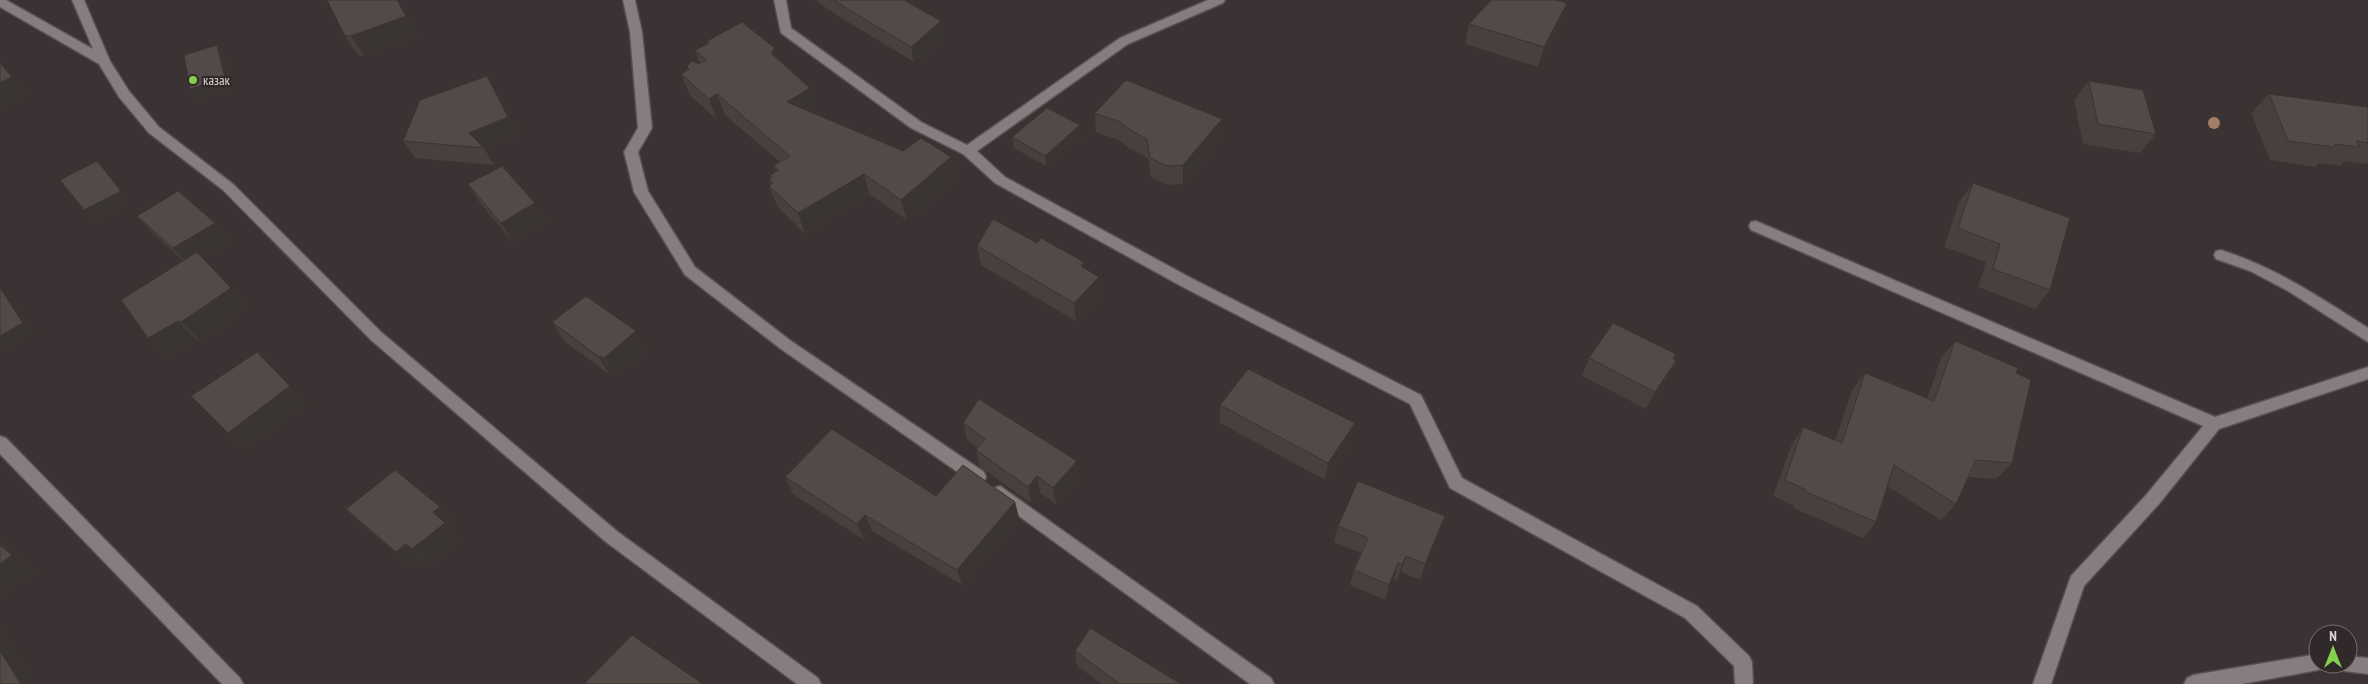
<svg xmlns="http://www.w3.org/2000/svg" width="2368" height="684" font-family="'PT Sans Narrow',sans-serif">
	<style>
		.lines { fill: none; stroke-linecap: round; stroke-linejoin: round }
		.street-casing { stroke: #564f50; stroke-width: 3 }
		.street { fill: #877c7e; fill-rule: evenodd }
		.tree { fill: #a17e68 }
		.wall { fill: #47403d }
		.shaded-wall { fill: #3a3432 }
		.building { fill: #534a47; stroke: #3a3432 }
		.poi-dot { fill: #84cf4d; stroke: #302829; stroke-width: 2 }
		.labels { text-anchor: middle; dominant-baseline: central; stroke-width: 4.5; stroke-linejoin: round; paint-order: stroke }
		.poi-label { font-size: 14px; fill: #dcd7d7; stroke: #302829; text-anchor: start }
	</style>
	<rect width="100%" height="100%" fill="#3b3233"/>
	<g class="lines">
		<!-- street casing -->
		<g class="street-casing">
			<path id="street" d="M0 0H6L93 49 72 0H84L110 61 129 91 159 127 233 184 381 332 618 532 818 678 821 684H797L606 542 371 340 223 190 149 133 119 97 99 64 0 7Z
				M623 0H635L642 32 652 128 638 152 648 191 695 267 791 341 984 472 986 477 984 482 978 484 972 482 781 349 685 275 634 192 624 152 638 128 630 32Z
				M774 0H786L791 28 921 122 967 145 1120 38 1208 0H1225L1223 3 1128 44 977 151 1005 177 1191 278 1421 395 1462 478 1697 606 1749 656 1752 662 1753 684H1735L1734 666 1685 618 1450 488 1410 404 1181 286 995 183 963 154 911 128 781 33Z
				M1756 221 2215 417 2368 367V379L2219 429 2159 504 2084 586 2051 684H2033L2071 576 2147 494 2203 426 1751 230 1749 226 1751 222Z
				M2221 250C2275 267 2321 298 2368 328V342L2288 291 2250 271 2216 259 2214 255 2216 251Z
				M0 436 6 438 240 678 243 684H222L0 454Z
				M1000 486 1271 678 1274 684H1250L994 498 992 493 994 488Z
				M2318 654V664H2326L2324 668 2318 670 2242 684H2184L2187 678 2193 675Z
				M2348 656 2368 658V674L2336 670 2333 664H2348Z"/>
		</g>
		<!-- street -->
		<use href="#street" class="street"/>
	</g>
	<!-- trees -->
	<circle class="tree" cx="2214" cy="123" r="6"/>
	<!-- wall -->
	<path class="wall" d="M815 0H904L941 21 944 37 914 62 838 16Z
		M1561 23 1538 67 1465 44 1469 24Z
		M418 35 364 56 358 55 345 36Z
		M707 41 778 59 810 88 816 109 812 112 903 151 951 157 956 178 907 220 869 194 805 234 777 206 769 186 771 185 769 179 771 177 770 175 776 171 774 165 780 162 725 115 717 120 690 95 681 74 688 70 687 67 700 63 695 50 708 43Z
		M487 76 518 135 484 148 494 165 415 158 403 141Z
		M2089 81 2156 134 2140 153 2083 144 2074 100Z
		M2269 94 2368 107V162L2366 164 2345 161 2340 166 2319 163 2315 167 2270 160 2251 113Z
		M1095 113 1221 138 1183 184 1167 185 1151 177 1148 158 1128 148 1121 141 1096 132Z
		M1081 136 1046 166 1014 148 1012 137Z
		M1973 183 2050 290 2035 309 1978 287 1986 262 1944 247 1959 202Z
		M468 184 547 222 512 241 480 203Z
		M137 216 215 223 231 242 203 259 248 306 200 341 196 339 168 356 148 338 184 261 155 235Z
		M1037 243 1084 262 1085 269 1101 295 1076 321 981 265 977 246Z
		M552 322 646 350 614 376 612 373 610 375 564 341Z
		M1955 341 2016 373 2012 463 1996 479 1968 477 1956 504 1941 520 1887 486 1876 522 1863 538 1793 508 1794 506 1773 496 1792 444 1803 427 1835 441 1852 390 1865 373 1927 399 1941 358Z
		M1589 358 1673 359 1676 361 1667 378 1646 409 1582 376Z
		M1220 405 1351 440 1325 480 1220 423Z
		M963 423 1077 461 1079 477 1056 504 1040 493 1031 503 980 467 976 450 978 448 967 440Z
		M785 477 936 496 1015 502 1019 518 962 585 872 531 864 540 793 494Z
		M346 509 455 523 450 527 461 539 428 565 422 560 413 567 364 526Z
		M1338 526 1440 532 1420 580 1401 572 1397 581 1394 579 1385 600 1350 585 1354 570 1361 553 1334 542Z
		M1075 651 1181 684H1102L1077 666Z"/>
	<!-- shaded-wall -->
	<path class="shaded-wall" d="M1567 3 1561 23 1538 67 1544 47Z
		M406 16 418 35 364 56 351 36Z
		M941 21 944 37 914 62 911 47Z
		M217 45 225 56 233 88 199 100 190 89Z
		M775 48 781 69 771 53Z
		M0 63 30 95 0 110Z
		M487 76 518 135 484 148 469 133Z
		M810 88 816 109 794 123 787 102Z
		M717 94 725 115 717 120 709 99Z
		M1222 119 1221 138 1183 184V165Z
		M1080 125 1081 136 1046 166 1045 156Z
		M951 157 956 178 907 220 901 200Z
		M97 161 107 172 131 201 95 220 84 210Z
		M864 174 869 194 805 234 798 213Z
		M535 203 547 222 512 241 501 223Z
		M215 223 231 242 191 267 173 248Z
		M1084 262 1086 281 1081 266Z
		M1099 277 1101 295 1076 321 1074 303Z
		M0 287 9 295 35 333 0 352Z
		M231 288 248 306 200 341 181 322Z
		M178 321 196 339 168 356 148 338Z
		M636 331 646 350 614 376 604 358Z
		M601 356 612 373 610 375 599 357Z
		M1676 361 1667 378 1646 409 1655 392Z
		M290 386 307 404 246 450 228 433Z
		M1355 423 1351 440 1325 480 1328 463Z
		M1077 461 1079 477 1056 504 1053 488Z
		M1037 476 1040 493 1031 503 1028 487Z
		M1015 502 1019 518 962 585 957 570Z
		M440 507 455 523 450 527 461 539 428 565 412 549 433 512Z
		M865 515 872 531 864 540 857 524Z
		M1445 516 1440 532 1420 580 1425 564Z
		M0 539 37 571 0 598Z
		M406 544 422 560 413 567 396 552Z
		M1406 556 1401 572 1397 581 1402 565Z
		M1398 563 1394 579 1385 600 1389 585Z
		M0 626 37 684H21L0 651Z"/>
	<!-- building -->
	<path class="building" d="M327 0H397L406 16 351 36H345Z
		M833 0H904L941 21 911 47Z
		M1491 0H1556L1567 3 1544 47 1469 24Z
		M742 22 775 48 771 53 810 88 787 102 903 151 921 138 951 157 901 200 864 174 798 213 769 186 773 183 769 179 772 177 770 175 779 170 774 165 790 156 717 94 709 99 681 74 689 69 687 67 691 61 699 64 706 60 695 50 709 43 707 41Z
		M217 45 225 78 190 89 184 55Z
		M0 63 12 77 0 83Z
		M487 76 508 117 469 133 484 148 403 141 420 100Z
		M1126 80 1222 119 1183 165 1167 166 1150 158 1147 139 1127 128 1120 122 1095 113Z
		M2089 81 2143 90 2156 134 2098 124Z
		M2269 94 2368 107V143L2357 141 2359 147 2336 144 2334 147 2288 141Z
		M1047 108 1080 125 1045 156 1012 137Z
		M97 161 121 191 84 210 60 180Z
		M502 166 535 203 501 223 468 184Z
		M1973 183 2070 218 2050 290 1993 269 2000 244 1958 228Z
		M178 191 215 223 173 248 137 216Z
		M993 219 1037 243 1041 238 1084 262 1081 266 1099 277 1074 303 977 246Z
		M197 252 231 288 181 322 178 321 148 338 121 300Z
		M0 288 23 323 0 336Z
		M586 296 636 331 604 358 601 356 599 357 552 322Z
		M1613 323 1676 354 1673 359 1676 361 1655 392 1589 358Z
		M1955 341 2018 368 2016 373 2031 380 2012 463 1976 460 1956 504 1894 465 1876 522 1806 492V490L1785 480 1803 427 1842 443 1865 373 1934 401Z
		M257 352 290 386 228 433 191 396Z
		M1248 369 1355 423 1328 463 1220 405Z
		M979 399 1077 461 1053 488 1037 476 1028 487 976 450 985 439 963 423Z
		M832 429 936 496 963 465 1015 502 957 570 865 515 857 524 785 477Z
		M395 470 440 507 433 512 445 523 412 549 406 544 396 552 346 509Z
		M1358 481 1445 516 1425 564 1406 556 1402 565 1398 563 1389 585 1354 570 1368 538 1338 526Z
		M0 545 12 555 0 564Z
		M1090 628 1181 684H1120L1075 651Z
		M632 635 703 684H586L585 683Z
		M0 651 21 684H0Z"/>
	<!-- markers -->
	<circle class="poi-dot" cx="193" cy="80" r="5"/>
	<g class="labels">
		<!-- poi labels -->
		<g class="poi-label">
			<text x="203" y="80">казак</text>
		</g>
	</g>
	<!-- north arrow -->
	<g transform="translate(2333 649)"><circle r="24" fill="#302829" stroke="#756e6f"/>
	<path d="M0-4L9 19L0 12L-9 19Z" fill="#84cf4d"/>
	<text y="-8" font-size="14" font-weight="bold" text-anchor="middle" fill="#dcd7d7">N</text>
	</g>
</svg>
